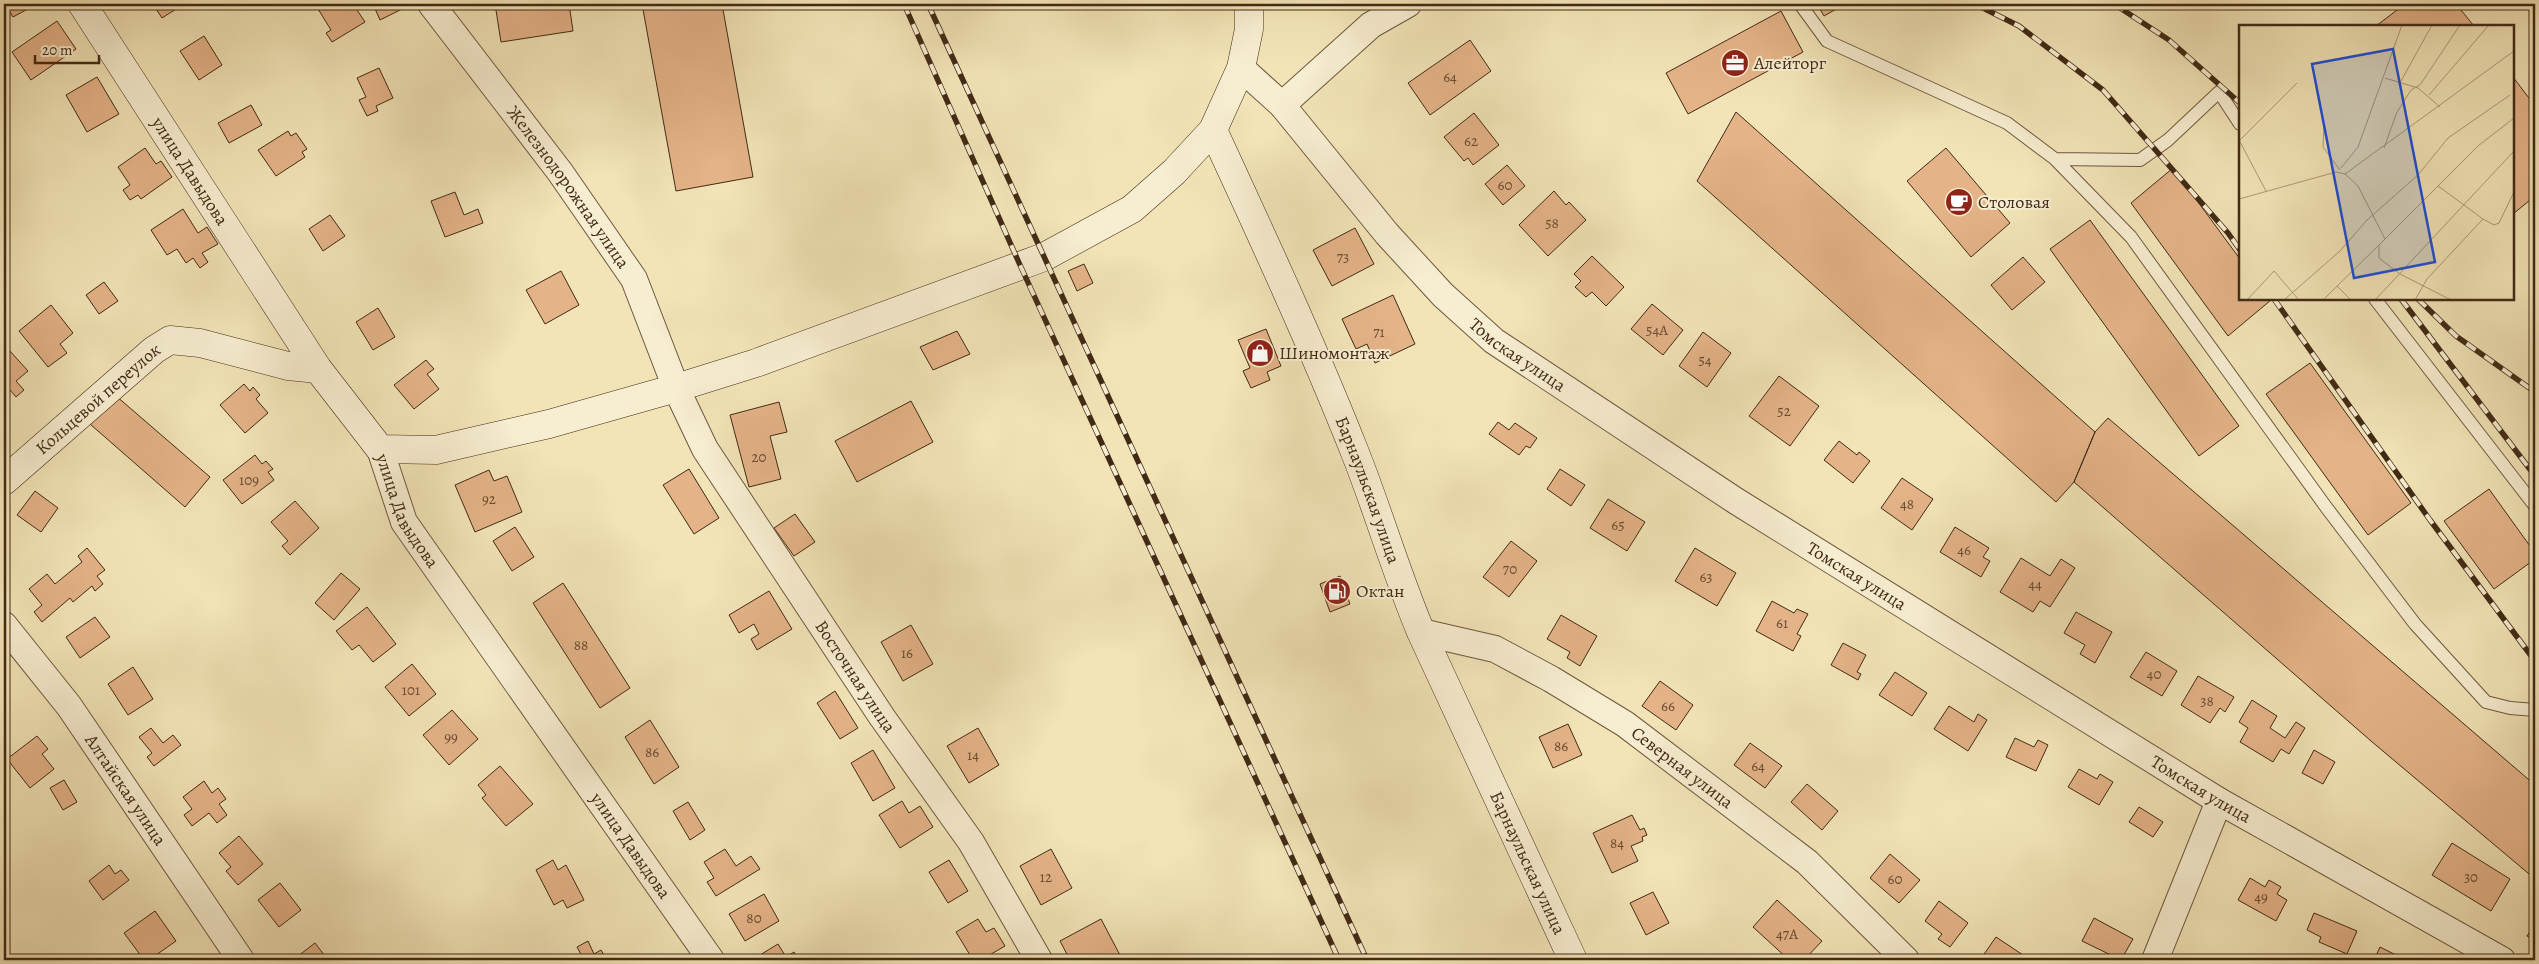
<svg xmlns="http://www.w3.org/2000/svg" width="2539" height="964" font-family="Alegreya,serif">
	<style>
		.building { fill: #e4b388; stroke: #412a15 }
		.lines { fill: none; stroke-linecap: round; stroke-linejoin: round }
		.lane-casing { stroke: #6d583e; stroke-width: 14 }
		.street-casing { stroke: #6d583e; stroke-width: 28 }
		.secondary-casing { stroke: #412a15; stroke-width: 29 }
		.lane { stroke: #f7edd0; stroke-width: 12 }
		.street { stroke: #f7edd0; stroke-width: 26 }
		.secondary { stroke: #f7edd0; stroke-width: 28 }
		.rail-casing { stroke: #412a15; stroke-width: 5.5 }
		.rail { stroke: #f7edd0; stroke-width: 4; stroke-dasharray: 11; stroke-linecap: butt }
		.labels { text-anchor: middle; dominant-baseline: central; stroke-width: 4; stroke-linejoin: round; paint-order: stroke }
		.number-label { font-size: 15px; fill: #6a4c32 }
		.poi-label { font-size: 18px; fill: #412a15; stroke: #f7edd0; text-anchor: start }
		.street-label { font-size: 18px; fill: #412a15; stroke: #f7edd0 }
		.inset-road { fill: none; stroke: #ab9a76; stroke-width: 1 }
		.view { fill: #1d4ed8; fill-opacity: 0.15; stroke: #1d4ed8; stroke-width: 2.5 }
		.inset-edge { fill: none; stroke: #412a15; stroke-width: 2.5 }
	</style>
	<rect width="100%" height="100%" fill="#f2e4b7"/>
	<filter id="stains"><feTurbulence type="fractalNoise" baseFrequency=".004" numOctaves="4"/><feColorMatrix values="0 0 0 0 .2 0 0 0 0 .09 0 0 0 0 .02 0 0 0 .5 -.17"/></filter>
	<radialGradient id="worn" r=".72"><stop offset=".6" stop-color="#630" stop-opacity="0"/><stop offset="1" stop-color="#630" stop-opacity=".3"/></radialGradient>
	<!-- building -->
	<path class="building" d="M5 4H37L13 17Z
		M153 4H184L162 18Z
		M315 4H345L347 8 360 4 362 7 357 10 365 22 332 42 326 33 331 30Z
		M373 4H399L402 9 380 20Z
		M495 4H569L573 31 501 42Z
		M642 4H722L753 177 676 191Z
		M1817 4H1845L1824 16Z
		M2405 4H2456L2474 26H2376Z
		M1781 11 1803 52 1688 114 1666 73Z
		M57 21 76 49 31 80 12 52Z
		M204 36 222 65 199 80 180 51Z
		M1470 40 1491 71 1430 115 1408 83Z
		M379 68 393 98 376 106 378 111 367 116 359 100 366 97 357 78Z
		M97 77 119 114 87 132 66 95Z
		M2513 77 2535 106V196L2513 214Z
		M251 105 262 125 229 143 218 123Z
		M1736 112 2095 432 2074 482 2056 502 1697 181Z
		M1474 113 1499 145 1473 165 1468 158 1464 161 1444 137Z
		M288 131 291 136 296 133 307 149 302 152 305 157 276 176 258 150Z
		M145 148 156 164 161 161 172 177 141 199 138 195 130 200 123 190 130 185 118 167Z
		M1946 148 2010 223 1971 257 1907 181Z
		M1507 165 1525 186 1503 205 1485 184Z
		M2173 168 2240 259V299L2271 300 2228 336 2131 203Z
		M1554 191 1566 205 1569 202 1586 220 1548 256 1519 225Z
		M455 192 464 215 478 209 483 223 445 237 431 201Z
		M183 209 198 233 207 227 218 244 202 253 208 262 200 268 193 258 186 263 177 249 167 255 151 230Z
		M330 215 345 236 323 251 309 229Z
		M2090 220 2239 426 2199 456 2050 249Z
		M1355 228 1374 264 1332 286 1313 250Z
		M1592 256 1624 287 1606 306 1592 292 1586 297 1575 287 1581 281 1574 274Z
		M2023 257 2045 282 2012 310 1991 285Z
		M1084 264 1093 283 1077 291 1068 271Z
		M561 271 579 305 545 324 526 290Z
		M104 282 118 301 99 314 86 295Z
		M1393 295 1415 344 1375 363 1367 344 1356 349 1342 319Z
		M1652 304 1683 330 1663 355 1631 329Z
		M51 305 73 333 60 344 67 353 48 367 19 331Z
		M378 308 395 337 373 350 356 322Z
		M1266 329 1281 366 1267 372 1270 380 1251 388 1243 371 1250 368 1238 340Z
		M957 331 970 354 933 370 920 347Z
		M1703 332 1731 353 1707 387 1679 366Z
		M9 350 28 371 16 381 24 390 16 397 10 390 4 394V355Z
		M426 360 434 369 427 374 439 389 414 409 394 385Z
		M2310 363 2411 503 2368 535 2266 394Z
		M1779 376 1819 406 1790 446 1749 416Z
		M244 384 250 391 253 387 260 395 256 399 268 413 245 433 220 405Z
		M115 395 210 477 185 507 90 424Z
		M911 401 933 442 857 482 835 441Z
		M779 402 787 432 770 436 781 479 749 487 730 415Z
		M2108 418 2535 785V879L2371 741 2074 482 2095 432Z
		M1498 422 1509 430 1515 423 1537 438 1530 448 1526 446 1519 455 1489 434Z
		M1839 441 1857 455 1859 452 1870 461 1853 483 1824 460Z
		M255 455 262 464 266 461 273 469 268 472 274 480 242 504 223 480Z
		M689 469 719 518 694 534 663 485Z
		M1560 469 1585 485 1571 506 1547 489Z
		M489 470 494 481 507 476 522 512 475 532 455 485Z
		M1902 478 1933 499 1912 530 1881 508Z
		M2489 489 2535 553V559L2494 589 2444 521Z
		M35 491 58 508 41 532 17 515Z
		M1608 499 1645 522 1627 551 1590 528Z
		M295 501 319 528 290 555 282 546 288 541 271 522Z
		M795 514 815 542 794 556 774 528Z
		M515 527 534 557 512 571 493 541Z
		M1955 527 1989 548 1983 557 1990 561 1981 577 1940 552Z
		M1511 541 1537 561 1509 597 1483 577Z
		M87 548 105 570 97 576 103 584 95 591 92 586 73 602 70 598 42 622 34 612 42 605 29 589 47 574 55 584 82 562 78 556Z
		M1695 548 1736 573 1717 606 1675 581Z
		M2021 558 2050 576 2061 559 2075 568 2050 607 2040 601 2033 612 2000 592Z
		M341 573 360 589 334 620 315 603Z
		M1340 576 1350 604 1330 612 1320 584Z
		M563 583 630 688 600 708 533 603Z
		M769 591 792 629 757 650 751 639 759 634 754 624 739 633 729 615Z
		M1772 601 1794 613 1797 609 1808 614 1797 634 1801 636 1793 651 1756 631Z
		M367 607 396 644 373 662 359 645 352 650 336 631Z
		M2076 612 2112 632 2095 663 2080 654 2085 645 2064 633Z
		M1561 615 1597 636 1580 666 1567 658 1570 652 1547 639Z
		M95 617 110 637 80 658 66 637Z
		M911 625 933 664 903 681 881 642Z
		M1843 643 1866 655 1857 672 1861 674 1858 680 1831 665Z
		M2146 652 2177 671 2162 696 2130 677Z
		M412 664 436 694 409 716 385 687Z
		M133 667 153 699 128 715 108 684Z
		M1895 672 1927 693 1912 716 1879 695Z
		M2198 676 2234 697 2225 712 2220 708 2210 723 2181 705Z
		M1660 681 1693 705 1676 730 1642 706Z
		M835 691 858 728 840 739 817 703Z
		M2252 700 2277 716 2270 728 2285 738 2296 722 2305 728 2289 754 2281 749 2273 762 2240 742 2248 728 2239 722Z
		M1949 706 1974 722 1978 714 1987 720 1968 751 1934 729Z
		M452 710 478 739 449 765 423 735Z
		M650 720 679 767 654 784 625 737Z
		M1568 724 1582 755 1553 768 1539 737Z
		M151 728 163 743 173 735 181 745 154 766 147 757 152 753 139 737Z
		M978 728 999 765 969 783 947 746Z
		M37 736 48 749 42 754 54 769 30 788 7 759Z
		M2015 738 2034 747 2038 740 2048 745 2036 771 2006 757Z
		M1750 743 1782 766 1765 788 1734 765Z
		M873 750 895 788 873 801 851 763Z
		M2314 750 2335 762 2323 784 2302 773Z
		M500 766 533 804 506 826 482 798 486 795 478 785Z
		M2079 769 2097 779 2100 774 2113 782 2099 805 2068 787Z
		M64 780 77 802 63 810 50 788Z
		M204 781 212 793 218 788 226 799 219 804 227 815 217 823 209 813 192 826 184 815 192 809 183 797Z
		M1807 784 1838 811 1822 830 1791 802Z
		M902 801 909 813 920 806 933 827 900 848 879 815Z
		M688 802 705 830 690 840 673 811Z
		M2139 807 2163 822 2153 837 2129 822Z
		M1632 815 1640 830 1644 828 1647 835 1642 837 1643 841 1631 846 1638 861 1612 873 1593 833Z
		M239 836 263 864 238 885 226 871 231 867 219 853Z
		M2452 843 2510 879 2491 911 2432 875Z
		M725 849 736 866 751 856 760 869 716 896 707 882 714 878 704 862Z
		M1051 849 1072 888 1041 905 1020 866Z
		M1890 854 1920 880 1899 903 1870 878Z
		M553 860 558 870 566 865 584 900 567 908 563 900 554 905 536 870Z
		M949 860 968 891 948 903 929 872Z
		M109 865 115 874 121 870 129 880 103 900 89 881Z
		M2250 878 2265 887 2269 880 2281 887 2277 894 2287 900 2276 921 2238 900Z
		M280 883 301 910 279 927 258 900Z
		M1653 892 1669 923 1646 935 1630 903Z
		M764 894 779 921 745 941 729 914Z
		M1777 900 1822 941 1804 960H1789L1753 927Z
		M1939 901 1968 923 1950 947 1938 939 1942 934 1925 921Z
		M155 911 176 941 149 960H144L124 933Z
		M2314 913 2357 931 2347 954 2319 942 2321 937 2307 930Z
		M2094 918 2133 939 2121 960 2082 941Z
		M978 919 986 932 994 928 1005 946 981 960H973L956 932Z
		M1101 919 1121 957 1114 960H1070L1060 941Z
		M2535 923V941L2527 936Z
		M1996 937 2026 957 2024 960H1980Z
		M588 941 594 954 601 950 607 960H584L577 947Z
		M315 943 328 960H301L298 956Z
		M778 944 786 957 794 952 799 960H763L760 955Z
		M2380 947 2404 959V960H2374Z
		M1830 955 1837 960H1826Z"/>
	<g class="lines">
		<!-- lane casing -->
		<g class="lane-casing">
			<path id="lane" d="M1800 4 1827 41 2007 123 2055 159 2131 237 2326 507 2415 624 2486 702 2510 708 2535 710
				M2055 159 2140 160 2168 140 2219 92 2240 124
				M2375 299 2535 506"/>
		</g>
		<!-- street casing -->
		<g class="street-casing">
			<g id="street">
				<path id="s1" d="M431 4 560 172 634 279 676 388 705 449 882 717 971 842 1039 960"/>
				<path d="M1241 68 1282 105 1371 25 1408 4"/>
				<path id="s2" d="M1282 105 1387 234 1443 295 1494 341 1736 501 2219 801 2502 960"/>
				<path id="s3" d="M380 449 404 522 711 960"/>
				<path id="s4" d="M4 625 69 706 241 960"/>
				<path id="s5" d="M1421 632 1495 649 1551 679 1625 724 1807 862 1906 960"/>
				<path d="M2155 960 2219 801"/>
			</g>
		</g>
		<!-- secondary casing -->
		<g class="secondary-casing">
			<g id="secondary">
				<path id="s6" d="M82 4 318 369 380 449 436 450 549 424 676 388 756 363 1044 257 1132 209 1174 172 1213 130 1241 68 1249 29V4"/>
				<path id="s7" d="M1213 130C1262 236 1311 342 1354 450 1378 510 1396 573 1421 632L1573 960"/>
				<path id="s8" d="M4 481 154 350 170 340 200 343 288 366 318 369"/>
			</g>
		</g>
		<!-- lane -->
		<use href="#lane" class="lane"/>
		<!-- street -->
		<use href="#street" class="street"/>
		<!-- secondary -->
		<use href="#secondary" class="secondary"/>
		<!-- rail casing -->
		<g class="rail-casing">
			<path id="rail" d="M904 4 1020 265 1339 960
				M928 4 1367 960
				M1975 4 2019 26 2103 90 2228 233 2240 250
				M2114 4 2169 40 2240 103
				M2274 299 2430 520 2535 661
				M2401 299 2535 476
				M2418 299 2456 336 2535 392"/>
		</g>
		<!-- rail -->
		<use href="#rail" class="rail"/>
	</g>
	<!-- icons -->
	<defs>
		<g id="office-disc" transform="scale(1.4375)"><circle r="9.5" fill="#8f2418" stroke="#f7edd0"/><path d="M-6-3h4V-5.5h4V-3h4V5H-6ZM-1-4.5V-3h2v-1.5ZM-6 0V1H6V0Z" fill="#fff"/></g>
		<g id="cafe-disc" transform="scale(1.4375)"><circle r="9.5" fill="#8f2418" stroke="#f7edd0"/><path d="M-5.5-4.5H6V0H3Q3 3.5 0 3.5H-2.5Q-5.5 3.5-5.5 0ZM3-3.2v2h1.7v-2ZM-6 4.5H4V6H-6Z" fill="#fff"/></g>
		<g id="shop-disc" transform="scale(1.4375)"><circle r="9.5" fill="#8f2418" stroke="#f7edd0"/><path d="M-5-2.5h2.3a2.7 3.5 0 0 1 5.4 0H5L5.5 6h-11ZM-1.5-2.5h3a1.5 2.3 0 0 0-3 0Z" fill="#fff"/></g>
		<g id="fuel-disc" transform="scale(1.4375)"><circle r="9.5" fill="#8f2418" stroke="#f7edd0"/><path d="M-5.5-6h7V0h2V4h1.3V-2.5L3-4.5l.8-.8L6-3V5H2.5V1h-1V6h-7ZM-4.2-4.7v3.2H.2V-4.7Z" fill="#fff"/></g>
	</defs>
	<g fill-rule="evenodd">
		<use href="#office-disc" x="1735" y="63"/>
		<use href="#cafe-disc" x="1959" y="202"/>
		<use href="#shop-disc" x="1260" y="353"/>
		<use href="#fuel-disc" x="1337" y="591"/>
	</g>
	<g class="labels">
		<!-- number labels -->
		<g class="number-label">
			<text x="1450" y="77">64</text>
			<text x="1471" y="141">62</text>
			<text x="1505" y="185">60</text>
			<text x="1552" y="223">58</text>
			<text x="1343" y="257">73</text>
			<text x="1657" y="330">54А</text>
			<text x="1379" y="332">71</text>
			<text x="1705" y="360">54</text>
			<text x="1784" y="411">52</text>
			<text x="759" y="457">20</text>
			<text x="249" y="480">109</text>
			<text x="489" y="499">92</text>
			<text x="1907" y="504">48</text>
			<text x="1618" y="525">65</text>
			<text x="1964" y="550">46</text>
			<text x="1510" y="569">70</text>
			<text x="1706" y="577">63</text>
			<text x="2035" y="584">44</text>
			<text x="1782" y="623">61</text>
			<text x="581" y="645">88</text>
			<text x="907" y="653">16</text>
			<text x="2154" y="674">40</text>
			<text x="411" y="690">101</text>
			<text x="2207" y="701">38</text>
			<text x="1668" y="706">66</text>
			<text x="451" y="737">99</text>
			<text x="1561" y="746">86</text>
			<text x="652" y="752">86</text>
			<text x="973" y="755">14</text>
			<text x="1758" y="766">64</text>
			<text x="1617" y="843">84</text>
			<text x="1046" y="877">12</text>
			<text x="2471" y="877">30</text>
			<text x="1895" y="879">60</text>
			<text x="2261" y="897">49</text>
			<text x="754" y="918">80</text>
			<text x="1787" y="934">47А</text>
		</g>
		<!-- poi labels -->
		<g class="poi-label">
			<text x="1754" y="63">Алейторг</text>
			<text x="1978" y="202">Столовая</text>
			<text x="1279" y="353">Шиномонтаж</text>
			<text x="1356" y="591">Октан</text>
		</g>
		<!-- street labels -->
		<g class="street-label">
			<text stroke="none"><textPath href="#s6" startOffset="199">улица Давыдова</textPath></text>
			<text stroke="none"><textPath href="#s1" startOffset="229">Железнодорожная улица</textPath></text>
			<text stroke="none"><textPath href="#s2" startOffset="345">Томская улица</textPath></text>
			<text stroke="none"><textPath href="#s8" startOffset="125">Кольцевой переулок</textPath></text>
			<text stroke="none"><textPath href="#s7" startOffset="392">Барнаульская улица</textPath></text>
			<text stroke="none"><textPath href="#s3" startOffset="68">улица Давыдова</textPath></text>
			<text stroke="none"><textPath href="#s2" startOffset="750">Томская улица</textPath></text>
			<text stroke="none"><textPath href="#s1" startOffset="799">Восточная улица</textPath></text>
			<text stroke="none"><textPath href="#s5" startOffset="298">Северная улица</textPath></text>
			<text stroke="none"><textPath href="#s2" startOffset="1155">Томская улица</textPath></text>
			<text stroke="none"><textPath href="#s4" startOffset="205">Алтайская улица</textPath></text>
			<text stroke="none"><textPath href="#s3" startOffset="472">улица Давыдова</textPath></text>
			<text stroke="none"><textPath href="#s7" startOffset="798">Барнаульская улица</textPath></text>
		</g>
	</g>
	<!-- overview -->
	<g transform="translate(2239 25)">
		<rect width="275" height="275" fill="#f2e4b7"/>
		<path class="inset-road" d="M146 53 179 63 201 82M162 56 193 0M190 70 250 0M85 102 84 122 101 145M0 115 27 166M0 116 58 58M145 123 158 87 172 65 181 60 221 0M102 143 119 122 163 0M106 149 275 26M199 161 244 194M0 174 97 147 106 149 119 161 146 214 84 275M146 214 239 121 275 93M140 220V233L161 249 212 275M98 261 112 275M8 275 35 246 60 275M45 275 101 226 128 195 179 150 209 113 271 70M136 275 275 126M176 275 188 254 244 194 255 200 260 198 275 167"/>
		<path class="view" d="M154 24 196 237 115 253 73 39Z"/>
		<rect width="275" height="275" class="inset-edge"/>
	</g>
	<!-- margin -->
	<rect width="2539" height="964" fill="none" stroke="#f2e4b7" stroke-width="20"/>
	<rect x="5" y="5" width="2529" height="954" fill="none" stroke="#412a15" stroke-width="2.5"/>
	<rect x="10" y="10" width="2519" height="944" fill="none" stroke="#412a15"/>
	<!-- scale -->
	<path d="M35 55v8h64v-8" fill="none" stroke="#412a15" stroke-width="2.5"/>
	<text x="42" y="55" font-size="15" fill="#412a15" stroke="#f7edd0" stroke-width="4" paint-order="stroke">20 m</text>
	<rect width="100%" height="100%" filter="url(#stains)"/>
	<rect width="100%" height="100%" fill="url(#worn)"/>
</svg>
